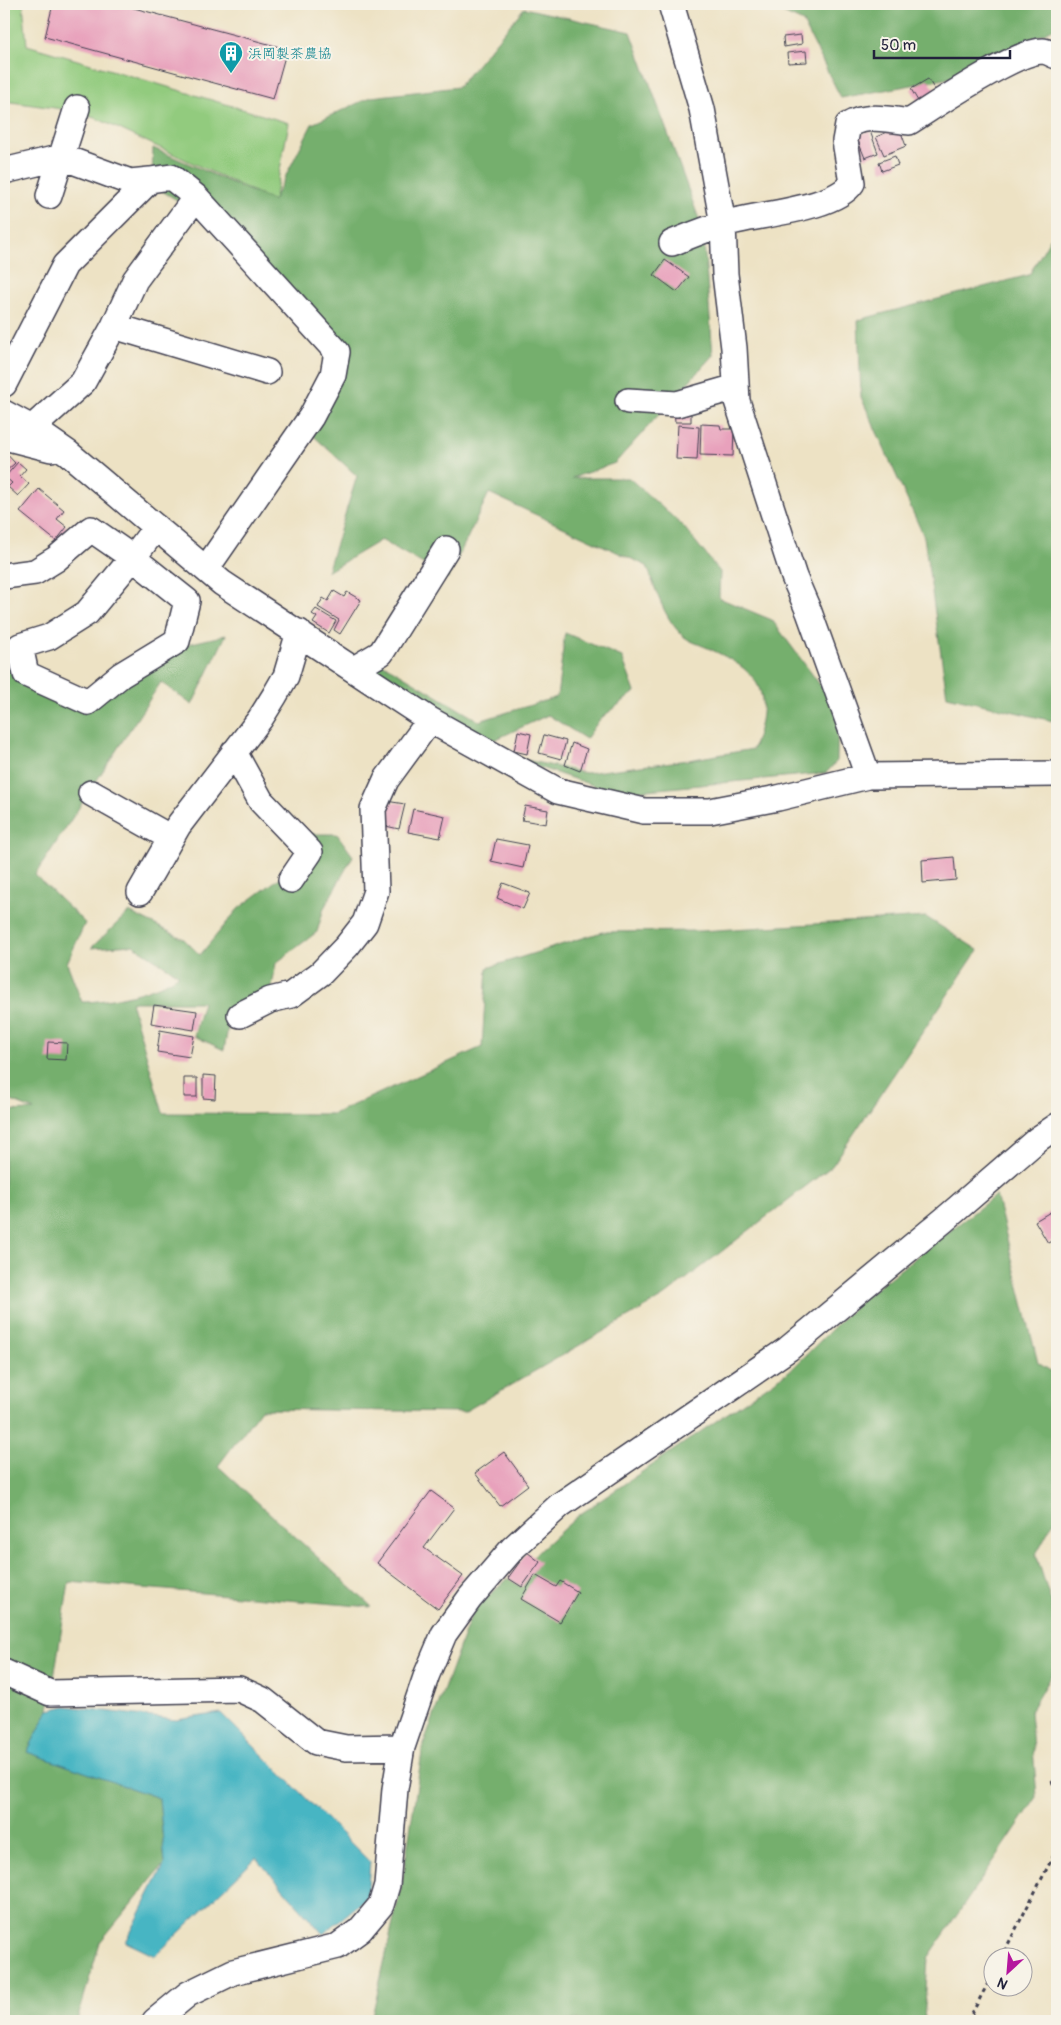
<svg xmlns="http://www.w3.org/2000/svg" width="1061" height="2025" font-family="Pangolin,'Klee One',sans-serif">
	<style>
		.green { fill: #92cb7e; stroke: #5a765c }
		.forest { fill: #75af6d; stroke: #4c6854 }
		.water { fill: #47b5c3; stroke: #346c7f }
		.building { fill: #e8a1bc }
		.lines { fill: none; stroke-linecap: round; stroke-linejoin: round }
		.minor-casing { stroke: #403f50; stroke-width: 28 }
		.path { stroke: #403f50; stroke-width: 3; stroke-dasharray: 4 4; stroke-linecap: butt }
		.minor { stroke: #fff; stroke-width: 25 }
		.labels { text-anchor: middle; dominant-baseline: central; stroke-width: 4; stroke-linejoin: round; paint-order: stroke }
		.culture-label { font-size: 14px; fill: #0d838f; stroke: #f7f3e8; text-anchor: start }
	</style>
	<rect width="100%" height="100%" fill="#f7f3e8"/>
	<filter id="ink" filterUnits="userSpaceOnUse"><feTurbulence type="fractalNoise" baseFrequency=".02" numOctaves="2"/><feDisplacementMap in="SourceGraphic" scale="10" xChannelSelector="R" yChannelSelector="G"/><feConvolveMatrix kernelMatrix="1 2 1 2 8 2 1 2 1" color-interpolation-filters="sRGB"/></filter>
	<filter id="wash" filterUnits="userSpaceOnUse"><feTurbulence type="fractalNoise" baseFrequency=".0096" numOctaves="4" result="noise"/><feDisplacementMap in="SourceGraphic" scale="20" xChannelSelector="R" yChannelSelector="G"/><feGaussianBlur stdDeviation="1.12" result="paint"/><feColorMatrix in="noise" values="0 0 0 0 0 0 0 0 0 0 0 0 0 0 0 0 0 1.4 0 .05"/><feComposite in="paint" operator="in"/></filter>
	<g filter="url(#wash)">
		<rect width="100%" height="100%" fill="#ede2c4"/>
		<!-- green -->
		<path class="green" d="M4 4H23L27 45 289 123 274 201 98 119 69 110 4 101Z"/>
		<!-- forest -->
		<path class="forest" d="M769 4H1057V27L950 78 841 98 803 22 770 7Z
			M524 8 631 32 703 230 713 355 615 463 572 478H629L683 526 720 572 719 598 772 620 838 709 837 761 826 773 616 793 502 755 586 773 688 760 753 749C772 695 764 674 712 650 703 645 688 642 681 634 663 616 656 590 647 566L489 493 448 578 381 540 327 572 357 476 306 429 342 358 207 218 152 185 153 148 273 201 312 124 371 97 458 87Z
			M1057 227V722L947 696 924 537 861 397 858 320 1029 275Z
			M565 633 622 657 635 692 600 719 586 739 548 715 492 741 435 715 377 674 380 662 479 721 557 697Z
			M226 635 192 705 161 682 35 875 85 923 67 963 82 1002C108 1002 158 991 179 975L133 945 91 948 129 912 184 939 200 955 238 909 309 856 303 834H337L353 856 324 908 317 932 276 963 270 1000 232 1006 224 1050 194 1036 203 1002H131L163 1113 333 1114 482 1047 487 968 602 932 701 931 926 917 978 950 832 1166 663 1297 464 1412 261 1409 218 1466 372 1607 69 1582 49 1710 27 1752 159 1798 165 1863 100 1942 77 2021H4V1111L34 1110 4 1098V657H27L35 677 93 700 162 650Z
			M996 1195 1038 1363 1057 1375V1515L1036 1554 1057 1621V1665L1030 1711 1037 1797 928 1958 924 2021H371L402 1883 423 1746 473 1610 579 1515 792 1369 861 1300Z"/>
		<!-- water -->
		<path class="water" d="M66 1706 176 1720 221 1713 370 1862 367 1898 323 1934 256 1858 155 1956 126 1942 165 1863 159 1798 27 1752 49 1710Z"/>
		<g id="blocks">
			<!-- building -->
			<path class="building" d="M53 4H119L287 49 273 99 45 37Z
				M801 35 802 44 784 47 783 37Z
				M806 51 807 62 788 63 787 53Z
				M928 79 940 98 922 108 911 89Z
				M899 127 906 146 884 155 876 137Z
				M870 131 878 153 865 158 856 136Z
				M895 156 898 165 882 171 879 162Z
				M665 260 689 277 677 292 654 275Z
				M691 408V422H675L674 409Z
				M701 424 720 425 721 429H734L733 456 700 455Z
				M678 425 699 427 697 460 676 459Z
				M4 451 15 463 4 473Z
				M18 462 26 469 20 476 29 484 18 496 8 487 12 483 5 477Z
				M39 489 64 510 57 519 67 527 56 541 20 512Z
				M334 591 344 597 347 592 361 600 340 634 334 630 339 620 318 607 323 598 328 601Z
				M316 609 336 621 329 633 313 623 317 617 312 614Z
				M518 731 531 734 527 754 514 751Z
				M544 735 566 741 561 759 539 753Z
				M572 743 587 749 580 771 565 765Z
				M386 801 405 804 399 829 381 825Z
				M525 806 548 810 546 824 522 820Z
				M413 809 445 816 440 838 408 832Z
				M496 839 528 845 523 868 491 861Z
				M954 857 956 880 923 883 922 860Z
				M503 883 530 893 523 909 497 898Z
				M154 1005 197 1011 194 1030 151 1023Z
				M160 1030 194 1036 190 1057 157 1052Z
				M48 1042 67 1043 66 1060 47 1059Z
				M203 1075 216 1076 215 1099 203 1098Z
				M184 1078H197V1097H184Z
				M1052 1211 1057 1221V1238L1048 1243 1035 1221Z
				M504 1452 528 1485 500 1506 475 1473Z
				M431 1491 454 1508 424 1548 463 1576 438 1609 377 1563Z
				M527 1552 540 1562 522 1587 508 1578Z
				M535 1575 556 1587 560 1581 578 1592 560 1622 521 1599Z"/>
		</g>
	</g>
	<g filter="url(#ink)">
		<use href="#blocks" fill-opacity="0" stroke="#403f50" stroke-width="1"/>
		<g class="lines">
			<!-- minor casing -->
			<g class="minor-casing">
				<path id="minor" d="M671 4 702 109 723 224 725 274 734 348 737 401 794 577 809 612 868 776
					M4 171 62 157 130 182 150 180
					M49 196 77 108
					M672 243C689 236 706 229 723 224 755 214 834 210 852 183L845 141 848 125C867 114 888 119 909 122 934 106 1015 51 1043 51 1047 51 1053 55 1057 56
					M114 326 135 280 196 197
					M4 384 65 265 150 180 171 177 196 197 337 352 333 375 311 417 206 569
					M628 401 677 404 736 387
					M4 413 32 428 68 453 222 583 430 720 558 791 644 811H710L778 798 868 776 1057 774
					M32 428 83 382 114 326 267 372
					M4 437 51 449
					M4 576 35 572 56 559 91 529 133 558 187 601 177 641 121 675 88 702 26 674 20 646 49 637 87 613 130 561 133 558 156 527
					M354 669 381 653 446 549
					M234 752 261 801 310 852 291 880
					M91 793 171 838
					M140 892 178 826 260 719 275 695 286 676 299 632
					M240 1015 270 1000 291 995 321 973 347 946 365 923 376 891 373 809 386 780 430 720
					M4 1672 50 1693 239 1689 263 1700 316 1742 346 1748 402 1747
					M155 2021 188 1994 233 1972 338 1946 360 1930 381 1905 387 1885 395 1789 402 1747 427 1674 444 1634 470 1598 513 1548 560 1505 788 1349 944 1220 1038 1139 1057 1126"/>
			</g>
			<!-- path -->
			<path class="path" d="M1057 1774 1052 1780 1057 1797
				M1001 1958 1057 1849
				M982 2021 970 2017 994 1972"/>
			<!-- minor -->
			<use href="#minor" class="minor"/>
		</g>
	</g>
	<!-- icons -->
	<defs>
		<g id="building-pin" transform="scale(1.25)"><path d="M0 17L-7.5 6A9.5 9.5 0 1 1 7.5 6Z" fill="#0f9aa8" stroke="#f7f3e8"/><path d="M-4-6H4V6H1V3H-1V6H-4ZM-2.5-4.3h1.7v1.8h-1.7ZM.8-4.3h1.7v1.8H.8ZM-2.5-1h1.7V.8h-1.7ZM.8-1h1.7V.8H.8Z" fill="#fff"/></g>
	</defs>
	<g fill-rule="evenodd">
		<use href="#building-pin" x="231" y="53"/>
	</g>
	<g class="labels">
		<!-- culture labels -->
		<g class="culture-label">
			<text x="248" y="53">浜岡製茶農協</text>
		</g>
	</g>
	<!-- margin -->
	<rect width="1061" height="2025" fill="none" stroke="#f7f3e8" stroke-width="20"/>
	<!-- north arrow -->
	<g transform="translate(1008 1972) rotate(206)"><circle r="24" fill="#f7f3e8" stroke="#a29fa3"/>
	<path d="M0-4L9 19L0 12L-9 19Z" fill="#b5179e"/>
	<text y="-8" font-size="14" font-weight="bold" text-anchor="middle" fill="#22223b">N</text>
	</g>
	<!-- scale -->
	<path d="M874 50v8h136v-8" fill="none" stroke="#22223b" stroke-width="2.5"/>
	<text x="881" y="50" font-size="15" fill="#22223b" stroke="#f7f3e8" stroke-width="4" paint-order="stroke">50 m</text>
</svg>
